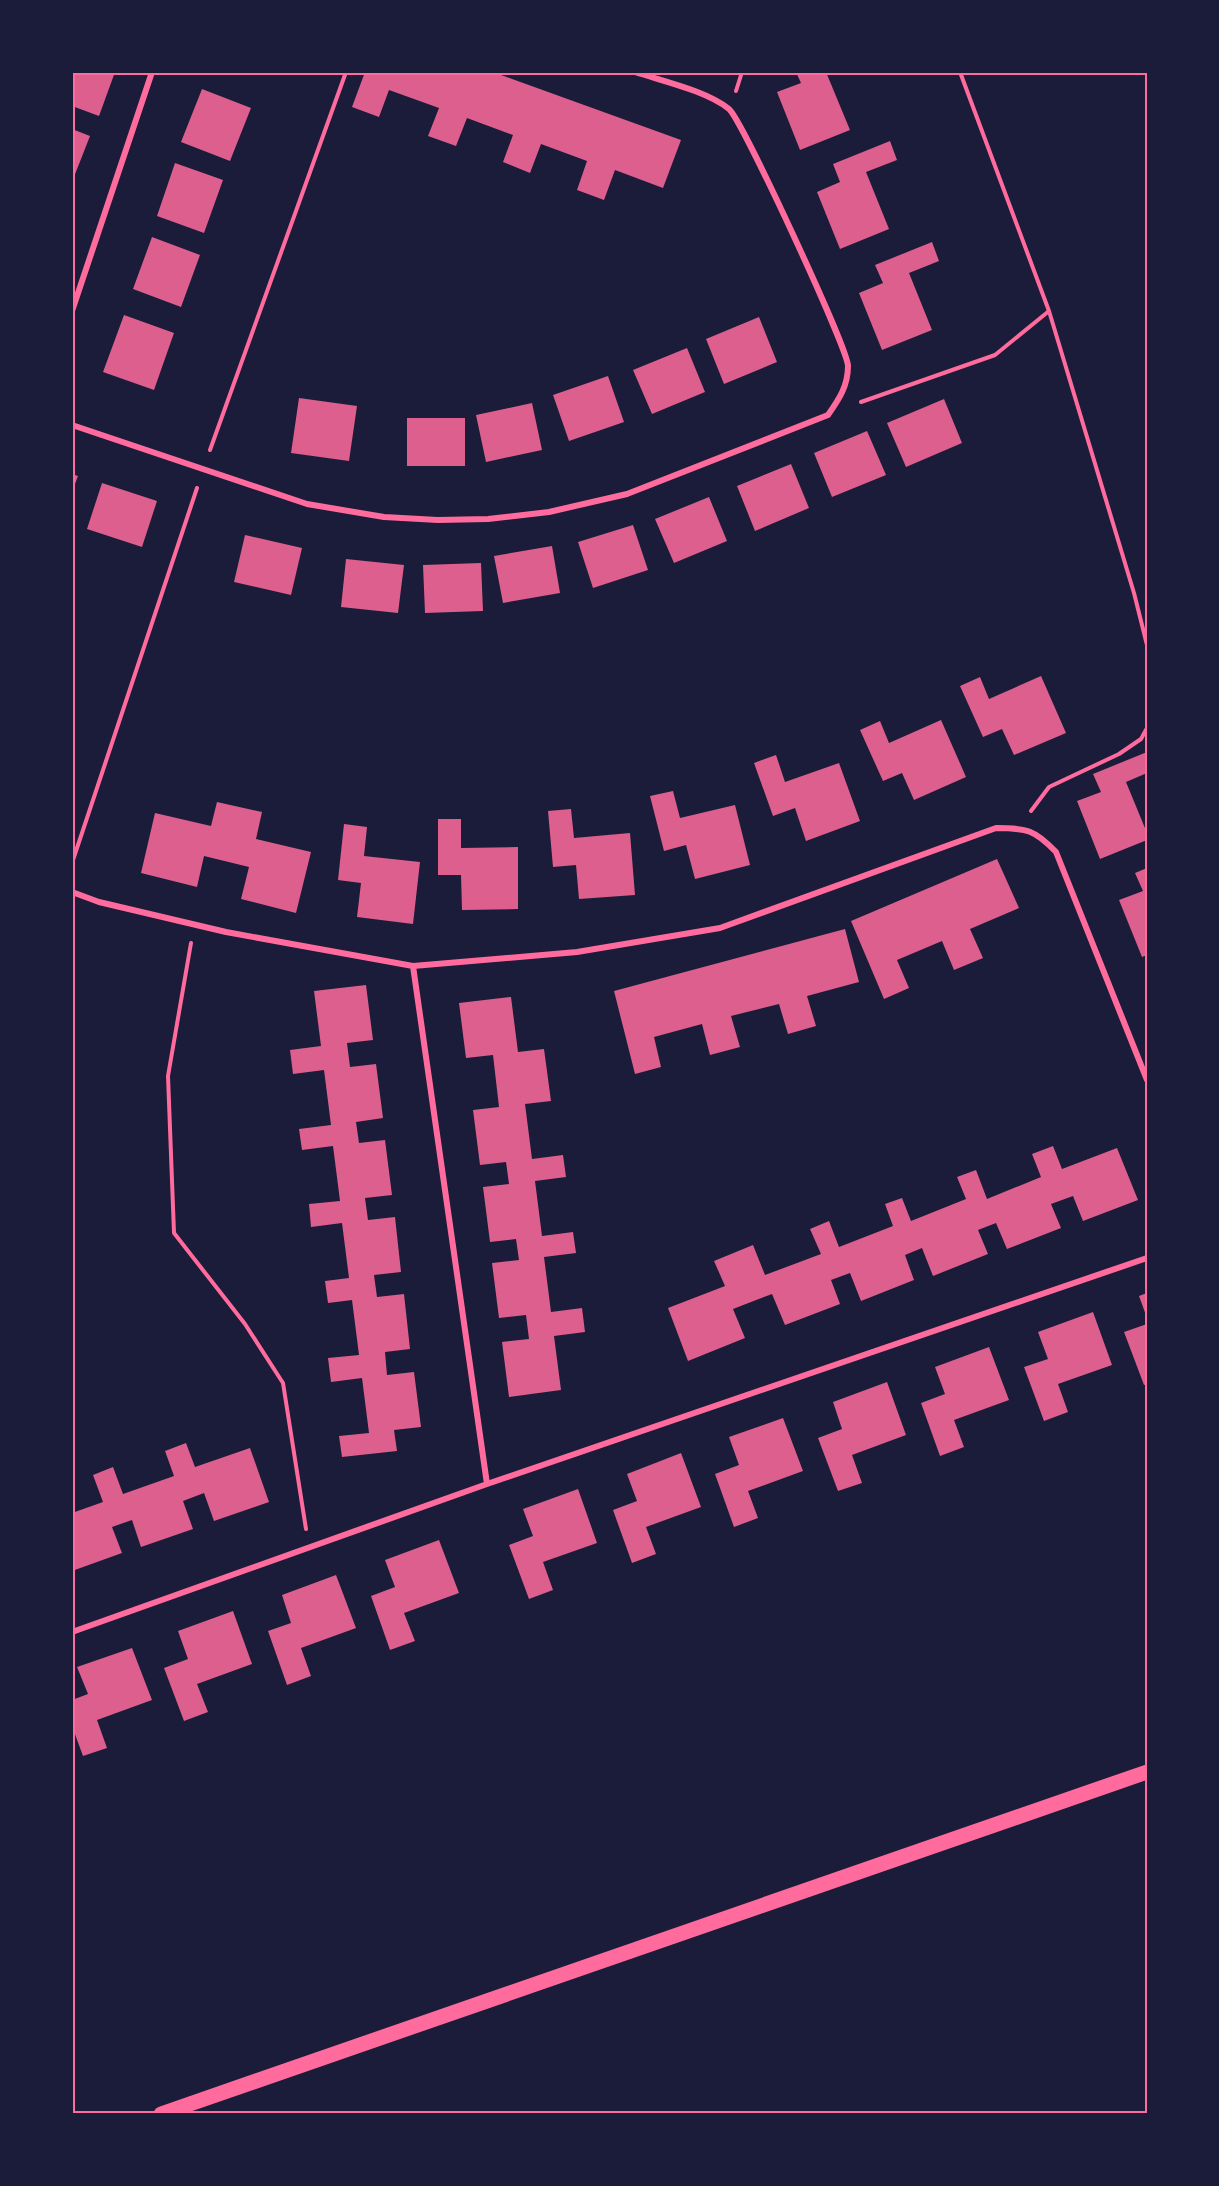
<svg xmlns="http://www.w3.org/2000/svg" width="1219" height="2186" font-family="Georgia,serif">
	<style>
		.building { fill: #dd5f8e }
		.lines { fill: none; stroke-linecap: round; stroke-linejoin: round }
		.path { stroke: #ff6b9d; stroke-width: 4 }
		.minor { stroke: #ff6b9d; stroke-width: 6 }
		.primary { stroke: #ff6b9d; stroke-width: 15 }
		.neatline { fill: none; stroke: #ff6b9d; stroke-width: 2 }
	</style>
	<rect width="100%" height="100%" fill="#1b1b3a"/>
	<!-- building -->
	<path class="building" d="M72 72H115L99 116 72 106Z
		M365 72H493L681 140 663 188 615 170 604 200 577 190 587 161 541 144 530 173 503 162 513 135 467 118 456 146 428 136 439 108 389 90 379 117 352 107Z
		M796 72H826L850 130 800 150 777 92 801 83Z
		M202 89 251 108 230 161 181 142Z
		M72 129 90 136 72 182Z
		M890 141 897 160 866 172 889 229 840 249 817 192 840 182 833 164Z
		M175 163 223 180 204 233 157 216Z
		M152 237 200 255 181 307 133 289Z
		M932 242 939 261 909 273 932 330 882 350 859 293 883 283 875 265Z
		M124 315 174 333 154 390 103 372Z
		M759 317 777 362 724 384 706 339Z
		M687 348 705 392 652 414 633 370Z
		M608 376 624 422 569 441 553 395Z
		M299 398 357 406 349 461 291 453Z
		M944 399 962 443 906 467 887 423Z
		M532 403 542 450 486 462 476 415Z
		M407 418H465V466H407Z
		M867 431 886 475 832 497 814 453Z
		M791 464 809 508 755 531 737 486Z
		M72 474 78 476 72 492Z
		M102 483 157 501 142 547 87 529Z
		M709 497 727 541 674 563 655 519Z
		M633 525 648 570 593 588 578 542Z
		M245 535 302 548 291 595 234 582Z
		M552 546 560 593 503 603 494 556Z
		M346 559 404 565 398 613 341 607Z
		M481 563 483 611 425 613 423 565Z
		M1041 676 1066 733 1014 755 1002 729 983 737 960 686 980 677 989 699Z
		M941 720 966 777 914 800 902 773 883 781 860 730 880 721 889 743Z
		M1147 752V773L1126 782 1147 833V840L1100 859 1077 801 1101 792 1093 774Z
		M776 755 785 782 839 763 860 821 806 841 795 808 773 816 754 763Z
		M673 791 680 818 735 805 750 865 695 879 686 845 664 851 650 796Z
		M217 802 262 812 256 839 311 852 296 913 241 899 249 867 204 856 197 887 141 873 155 813 211 826Z
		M571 809 574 838 630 833 635 895 579 899 576 865 553 867 548 811Z
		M438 819H461V848L518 847V909L462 910 461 875H438Z
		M344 824 367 827 364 856 420 862 413 924 357 917 361 883 338 880Z
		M997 859 1019 908 970 929 983 958 954 970 942 941 897 960 909 988 884 999 851 921Z
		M1147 868V955L1142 957 1119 900 1143 891 1135 873Z
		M845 929 859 982 807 996 816 1026 788 1034 779 1004 731 1016 740 1047 710 1055 702 1024 654 1037 661 1067 635 1074 614 991Z
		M366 985 373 1040 347 1043 350 1067 376 1064 383 1118 356 1122 359 1143 385 1140 392 1195 365 1198 368 1220 395 1217 401 1272 374 1275 377 1297 404 1294 410 1349 385 1352 387 1375 414 1372 421 1427 394 1430 397 1451 342 1457 339 1436 369 1433 362 1378 331 1382 328 1358 359 1355 352 1300 328 1303 325 1281 349 1278 342 1223 311 1227 309 1204 340 1201 333 1146 302 1150 299 1129 331 1125 324 1070 293 1074 290 1050 321 1046 314 991Z
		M511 997 518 1052 544 1049 551 1101 525 1104 532 1159 563 1155 566 1177 535 1181 542 1236 573 1232 576 1253 544 1257 551 1312 582 1308 585 1332 554 1336 561 1390 509 1397 502 1342 529 1339 526 1315 499 1318 492 1263 519 1260 516 1239 490 1242 483 1187 509 1184 506 1162 480 1165 473 1110 499 1107 493 1055 466 1058 459 1003Z
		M1053 1146 1062 1169 1117 1148 1138 1200 1083 1221 1073 1196 1051 1204 1061 1228 1007 1249 996 1223 978 1230 988 1254 933 1276 922 1248 905 1255 914 1280 861 1301 850 1273 831 1280 840 1304 785 1325 772 1294 733 1309 745 1338 688 1361 668 1308 725 1286 714 1261 753 1245 765 1275 821 1254 810 1229 829 1221 839 1247 893 1226 885 1204 902 1198 911 1221 966 1199 957 1177 976 1170 987 1199 1041 1177 1032 1154Z
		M1147 1293V1318L1139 1296Z
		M1093 1312 1112 1365 1058 1384 1068 1412 1044 1421 1024 1367 1048 1359 1038 1332Z
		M1147 1324V1384L1144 1385 1124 1332Z
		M989 1347 1009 1400 954 1420 964 1447 940 1456 921 1403 945 1394 935 1367Z
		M887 1382 906 1435 852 1455 862 1483 838 1491 818 1438 842 1429 833 1402Z
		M783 1418 803 1471 748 1491 758 1518 734 1527 715 1474 739 1465 729 1437Z
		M186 1443 195 1467 250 1448 269 1502 214 1521 204 1493 183 1501 193 1529 141 1547 132 1520 112 1527 122 1553 72 1571V1513L103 1502 93 1475 113 1467 123 1494 174 1476 165 1451Z
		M681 1453 701 1507 646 1527 656 1554 632 1563 613 1510 637 1501 627 1474Z
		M578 1489 597 1543 543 1562 553 1590 529 1599 509 1545 533 1536 523 1509Z
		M439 1540 459 1593 404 1613 415 1641 390 1650 371 1596 395 1587 385 1560Z
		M336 1575 356 1628 301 1648 311 1676 287 1685 268 1631 291 1623 282 1595Z
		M233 1611 252 1664 197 1684 208 1712 184 1721 164 1668 188 1659 178 1631Z
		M132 1648 152 1700 97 1720 107 1748 83 1756 72 1726V1700L88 1694 77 1667Z"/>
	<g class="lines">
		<!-- path -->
		<path class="path" d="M960 72 1049 311 1134 593 1147 645
			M736 91 742 72
			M861 402 995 355 1049 311
			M210 450 346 72
			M1031 811 1049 787 1119 754 1141 739 1147 728
			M72 863 197 488
			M191 943 168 1076 174 1233 245 1324 283 1383 306 1529"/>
		<!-- minor -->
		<path class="minor" d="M72 311 152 72
			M72 425 307 504 384 517 438 520 488 519 549 512 627 494 828 415C839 399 848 386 848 366 848 349 742 120 729 109 707 91 662 81 635 72
			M72 892 99 902 226 932 413 966 577 952 720 928 996 828C1027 828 1035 830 1056 852L1147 1080
			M413 966 487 1484
			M72 1632 487 1484 1147 1258"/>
		<!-- primary -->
		<path class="primary" d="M161 2114 1147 1772"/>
	</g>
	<!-- border -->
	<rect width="1219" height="2186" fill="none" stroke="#1b1b3a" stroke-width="147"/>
	<rect x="74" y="74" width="1072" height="2038" class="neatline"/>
</svg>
